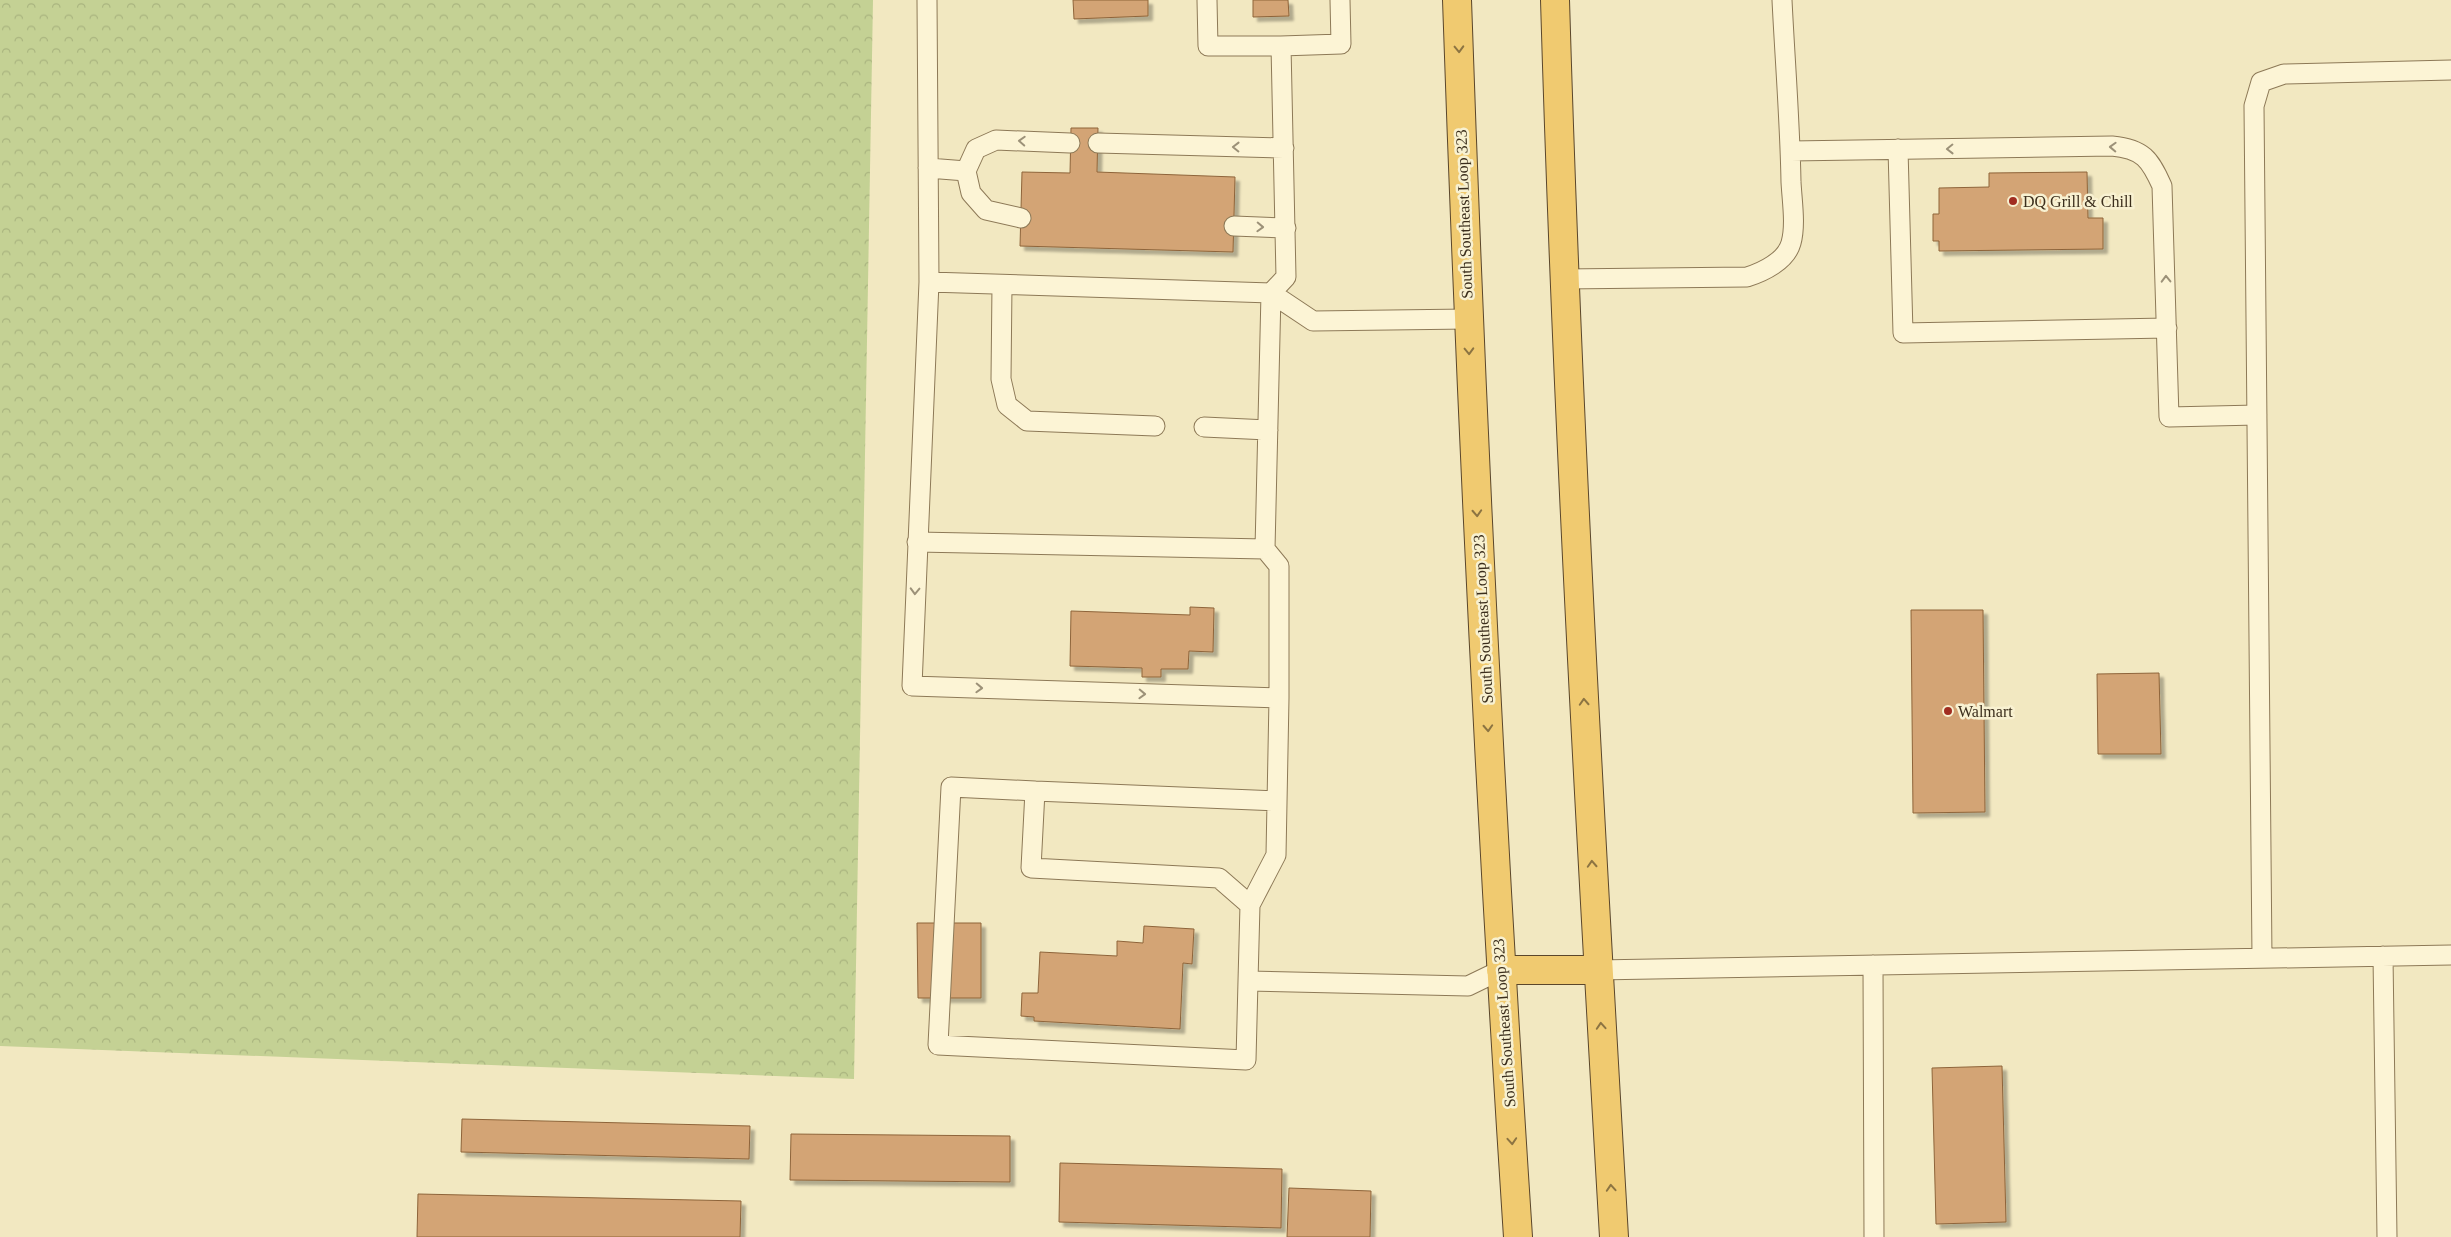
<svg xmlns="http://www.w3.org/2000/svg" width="2451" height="1237" font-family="'Times New Roman',serif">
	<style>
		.forest { fill: url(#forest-crowns) }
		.building { fill: #d3a474; stroke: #8e643a; filter: url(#shadow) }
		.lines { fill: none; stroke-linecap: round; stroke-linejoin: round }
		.service-casing { stroke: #8d7957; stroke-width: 21 }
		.trunk-casing { stroke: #5a462b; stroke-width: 30 }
		.service { stroke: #fcf4d5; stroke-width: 19 }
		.trunk { stroke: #f0ca70; stroke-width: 28 }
		.oneway { stroke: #8c7442 }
		.oneway2 { stroke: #9c9178 }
		.poi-dot { fill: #a12d21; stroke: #f8f1d1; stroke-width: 2 }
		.labels { text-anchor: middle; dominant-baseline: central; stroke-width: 5; stroke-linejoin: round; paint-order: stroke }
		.poi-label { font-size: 16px; fill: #3b2e1c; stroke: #f8f1d1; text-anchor: start }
		.street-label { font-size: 16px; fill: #3b2e1c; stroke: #f8f1d1 }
	</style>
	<defs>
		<pattern id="forest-crowns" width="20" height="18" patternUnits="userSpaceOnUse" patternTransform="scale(1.25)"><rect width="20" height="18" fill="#c4d194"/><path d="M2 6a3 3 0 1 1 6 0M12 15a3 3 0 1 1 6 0" fill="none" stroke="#a9b47f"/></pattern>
		<filter id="shadow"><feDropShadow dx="4.5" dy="4.5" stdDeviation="1" flood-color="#0004"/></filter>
	</defs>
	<rect width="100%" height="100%" fill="#f2e8c1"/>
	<!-- forest -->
	<path class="forest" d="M0 0H873L854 1079 0 1046Z"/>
	<!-- building -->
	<path class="building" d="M1073 0H1148V16L1074 19Z
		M1253 0H1288L1289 16 1253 17Z
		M1071 128H1098L1097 172 1235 177 1233 252 1020 246 1022 172 1070 173Z
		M2087 172 2088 218H2103V249L1939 251V241H1933V214H1939V188L1989 187V173Z
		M1190 607 1214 608 1213 652 1189 651 1188 669H1161V677H1142V668L1070 666 1071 611 1190 615Z
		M1911 610H1983L1985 812 1913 813Z
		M2159 673 2161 754H2098L2097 674Z
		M917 923H981V998H918Z
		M1144 926 1194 929 1192 964 1183 963 1180 1029 1034 1021V1017L1021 1016 1022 993H1038L1040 952 1117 956V941L1143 943Z
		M2002 1066 2006 1222 1936 1224 1932 1068Z
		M462 1119 750 1126 749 1159 461 1152Z
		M791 1134 1010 1136V1182L790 1180Z
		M1060 1163 1282 1169 1281 1228 1059 1222Z
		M1289 1188 1371 1191 1370 1237H1287Z
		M418 1194 741 1201 740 1237H417Z"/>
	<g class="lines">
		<!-- service casing -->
		<g class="service-casing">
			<path id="service" d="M927 0 929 282 1271 293 1313 321 1468 319
				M1207 0 1208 46H1281L1286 277 1271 293 1265 549
				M1281 46 1341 44 1340 0
				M1098 143 1284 148
				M1898 149 1903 333 2167 328
				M1791 151 2112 146C2143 149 2150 159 2162 186L2169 417 2257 415
				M928 168 966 171
				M1021 218 986 210 971 193 966 171 976 149 996 140 1070 143
				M1234 226 1286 228
				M1563 279 1747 277C1763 272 1786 261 1791 243 1796 225 1792 201 1791 182 1790 122 1785 61 1782 0
				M929 282 912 686 1279 698
				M1002 285 1001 379 1007 405 1027 421 1155 426
				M1204 427 1268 430
				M917 542 1265 549 1279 566V698L1276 855 1250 905 1248 981 1468 986 1501 970
				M1035 791 1277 801
				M2383 956 2387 1237
				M2262 958 2254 106 2261 82 2284 74 2451 70
				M1873 965 1874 1237
				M1597 970 2451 955
				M1248 981 1246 1060 938 1045 951 787 1035 791 1031 868 1219 878 1250 905"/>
		</g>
		<!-- trunk casing -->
		<g class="trunk-casing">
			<path id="trunk" d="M1457 0C1471 413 1491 825 1518 1237
				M1555 0C1567 413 1590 825 1614 1237
				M1501 970H1597"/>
		</g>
		<!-- service -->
		<use href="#service" class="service"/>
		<!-- trunk -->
		<use href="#trunk" class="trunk"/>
	</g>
	<!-- one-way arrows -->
	<defs><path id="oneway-chevron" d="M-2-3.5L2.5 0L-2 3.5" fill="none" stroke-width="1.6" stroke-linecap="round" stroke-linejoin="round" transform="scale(1.25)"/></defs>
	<g class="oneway">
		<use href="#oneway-chevron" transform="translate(1459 49) rotate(88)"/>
		<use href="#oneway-chevron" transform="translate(1469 351) rotate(88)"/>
		<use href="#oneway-chevron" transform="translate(1477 513) rotate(87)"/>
		<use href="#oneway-chevron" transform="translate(1584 702) rotate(-93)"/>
		<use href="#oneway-chevron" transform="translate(1488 728) rotate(87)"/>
		<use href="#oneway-chevron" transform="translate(1592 864) rotate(-93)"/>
		<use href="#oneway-chevron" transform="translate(1601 1026) rotate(-94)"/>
		<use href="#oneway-chevron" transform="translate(1512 1141) rotate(86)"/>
		<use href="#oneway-chevron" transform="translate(1611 1188) rotate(-94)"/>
	</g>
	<g class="oneway2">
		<use href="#oneway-chevron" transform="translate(1022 141) rotate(-177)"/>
		<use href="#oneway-chevron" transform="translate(1236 147) rotate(-179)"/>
		<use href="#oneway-chevron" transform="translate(2113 147) rotate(-178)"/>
		<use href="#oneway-chevron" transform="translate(1950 149) rotate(179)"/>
		<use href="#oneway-chevron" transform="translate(1260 227) rotate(2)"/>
		<use href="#oneway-chevron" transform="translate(2166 279) rotate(-91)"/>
		<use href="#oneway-chevron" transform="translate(915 591) rotate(92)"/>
		<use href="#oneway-chevron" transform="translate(979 688) rotate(2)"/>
		<use href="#oneway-chevron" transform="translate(1142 694) rotate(2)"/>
	</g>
	<!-- markers -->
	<g class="poi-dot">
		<circle cx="2013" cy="201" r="5"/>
		<circle cx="1948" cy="711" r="5"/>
	</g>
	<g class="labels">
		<!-- poi labels -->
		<g class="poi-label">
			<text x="2023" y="201">DQ Grill &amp; Chill</text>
			<text x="1958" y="711">Walmart</text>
		</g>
		<!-- street labels -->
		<g class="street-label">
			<text transform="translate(1464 214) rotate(-92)">South Southeast Loop 323</text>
			<text transform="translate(1483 619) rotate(-93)">South Southeast Loop 323</text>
			<text transform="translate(1504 1023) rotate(-94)">South Southeast Loop 323</text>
		</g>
	</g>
</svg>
